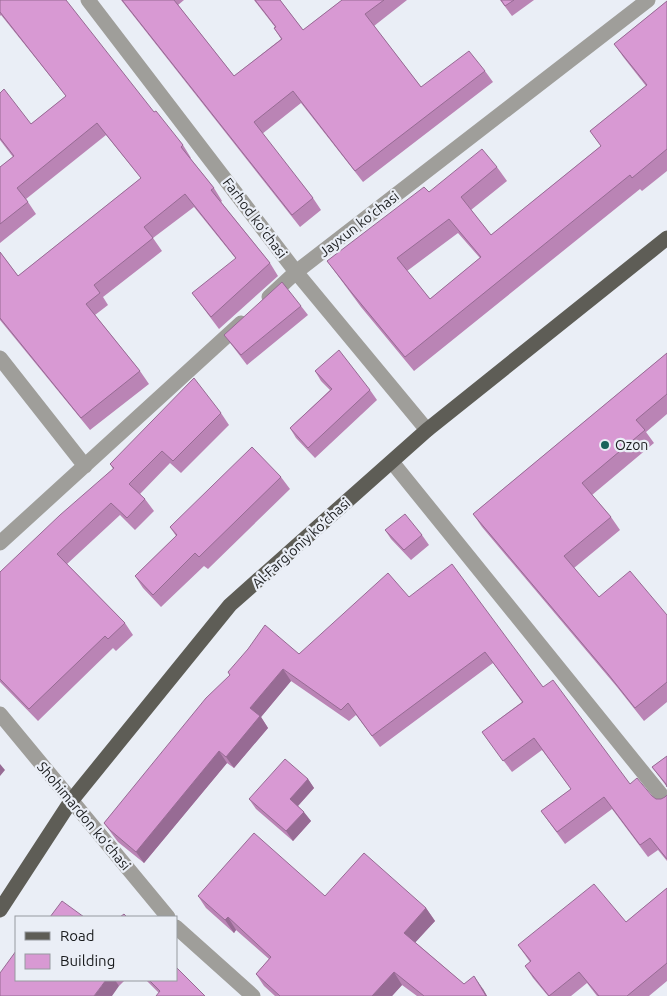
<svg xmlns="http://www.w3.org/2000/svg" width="667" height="996" font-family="Ubuntu,sans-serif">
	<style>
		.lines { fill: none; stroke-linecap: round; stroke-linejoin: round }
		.minor { stroke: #9f9e9a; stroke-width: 15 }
		.major { stroke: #5e5d56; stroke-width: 15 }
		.wall { fill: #ba84b5; fill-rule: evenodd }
		.shaded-wall { fill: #976b94 }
		.building { fill: #d899d3; stroke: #976b94; fill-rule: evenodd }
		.poi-dot { fill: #18645c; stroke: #eaeef6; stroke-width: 2 }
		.labels { text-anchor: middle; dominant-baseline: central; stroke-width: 4.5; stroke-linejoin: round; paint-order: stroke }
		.street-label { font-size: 14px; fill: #191b1d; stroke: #eaeef6 }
		.poi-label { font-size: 14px; fill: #191b1d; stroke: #eaeef6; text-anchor: start }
	</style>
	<rect width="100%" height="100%" fill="#eaeef6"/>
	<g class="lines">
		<!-- minor -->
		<path class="minor" d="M88 0 296 272 427 430
			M269 297 296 272 648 0
			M0 358 85 466
			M392 462 667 802
			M0 543 241 323
			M0 714 168 917
			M176 927 253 996"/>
		<!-- major -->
		<path class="major" d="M0 910 71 801 230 605 427 430 667 238"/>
	</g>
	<!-- wall -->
	<path class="wall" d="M0 0 154 112 183 145 191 158H190L214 188 222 201 221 202 270 263 278 276 219 329 192 293 236 259 194 207 153 238 162 251 103 297 108 305 95 315 140 371 149 384 90 430 0 320V252L18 276 141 178 106 135 26 199 36 214 0 243V167L13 157 0 140V93L31 124 66 96 1 15 0 16Z
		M121 0H184L178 5 234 76 281 39 274 28 275 27 254 0H280L303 30 342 0H407L374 26 421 87 485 71 493 82 363 182 301 103 262 134 313 198 321 210 300 227Z
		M500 0H534L512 16Z
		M667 1V171L642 191 640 189 414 371 361 307 327 261 429 192 497 167 507 181 471 210 491 235 601 146 590 131 646 86 624 58 614 44ZM458 233 480 258 430 299 407 271Z
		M301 306 308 315 247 365 224 335Z
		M667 353V414L646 432 654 443 592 495 611 517 620 530 574 568 599 597 667 615V702L644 721 617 687 482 527 473 514Z
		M315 371 370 390 377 400 315 458 296 438 290 428 330 390 321 381Z
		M221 413 229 425 181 473 170 463 140 494 145 499 154 511 135 530 120 515 67 564 125 623 133 635 116 651 113 648 38 721 0 682V572L113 469 110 464Z
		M281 477 290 489 208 569 204 566 161 607 143 588 135 576 176 536 170 527Z
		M385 530 422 535 429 545 411 560 391 539Z
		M409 597 543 687 630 784 656 799H661L665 797 667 795V861L658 850 648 857 612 809 565 844 541 811 571 789 542 750 512 772 482 732 522 702 493 663 380 747 356 715 349 721 291 681 261 717 268 728 234 768 227 763 144 863 118 842 112 834 104 823 230 675 228 672 299 654Z
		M667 756V787L652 767Z
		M308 779 314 788 298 806 311 821 293 841 256 809 249 799Z
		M667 888V981L649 996H597L587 983 571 996H548L533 978 525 966 530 962 518 945 626 922Z
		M198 896H325L426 908 435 921 415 942 464 984 483 989 487 996H417L402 985 392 996H275L264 986 256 974 269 959 236 930 234 933 206 908Z
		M16 980H125L119 986Z
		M146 980H176L159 993Z"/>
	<!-- shaded-wall -->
	<path class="shaded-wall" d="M283 669 291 681 261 717 268 728 234 768 226 757 250 708Z
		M219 751 227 763 144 863 136 852Z
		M0 764 5 770 0 776Z
		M308 779 314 788 296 808 290 799Z
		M304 812 311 821 293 841 286 831Z
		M426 908 435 921 413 945 404 933Z
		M228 917 236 930 234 933 225 920Z
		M394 972 402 985 392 996H372Z
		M474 976 483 989 487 996H486Z
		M106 980H115L119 986 112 996H94Z"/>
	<!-- building -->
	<path class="building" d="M0 0H66L154 112 156 111 183 145 181 147 214 188 211 190 270 263 211 317 192 293 236 258 185 194 144 227 153 238 94 285 100 293 86 304 140 371 81 418 0 318V252L18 276 141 178 97 123 17 188 28 202 0 224V167L14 156 0 138V93L4 89 31 124 66 96 0 12Z
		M122 0H174L234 76 282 39 274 28 276 27 255 0H280L303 30 342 0H384L365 14 421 87 469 51 485 71 355 171 293 91 254 122 313 198 292 215Z
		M501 0H514L505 6Z
		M667 1V149L632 178 630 175 405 357 352 293 327 261 424 187 429 192 482 149 497 167 461 197 491 235 601 146 590 131 647 85 614 44ZM449 219 481 257 430 299 397 258Z
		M282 282 301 306 241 355 224 335Z
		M339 350 370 390 308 448 290 428 332 389 315 371Z
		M667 353V394L636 420 645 430 582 483 611 517 564 556 599 597 630 571 667 615V682L635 708 608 674 473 514Z
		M194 378 221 413 173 461 162 451 129 484 145 499 127 518 111 503 57 554 125 623 108 639 105 636 29 709 0 679V572L60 515 114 468 110 464Z
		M252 447 281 477 199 557 195 553 153 595 135 576 177 535 170 527Z
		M405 514 422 535 404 550 385 530Z
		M452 564 543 687 553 680 630 784 637 778 652 796 656 799H661L665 797 667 795V859L650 838 640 845 604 797 557 832 541 811 571 789 534 738 503 761 482 732 523 702 485 652 372 736 348 703 341 710 283 669 250 708 260 716 226 757 219 751 136 852 110 830 104 823 206 698 230 675 228 672 248 649 265 625 299 654 388 573 409 597Z
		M667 756V787L666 784 652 767Z
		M285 759 308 779 290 799 304 812 286 831 249 799Z
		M254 833 325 896 364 853 426 908 404 933 464 984 474 976 486 996H424L394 972 372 996H280L256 974 271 957 228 917 225 920 198 896Z
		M594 884 626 922 667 888V963L627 996H599L579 972 549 996 525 966 531 961 518 945Z
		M62 901 84 917H50Z
		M124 914 127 917H120Z
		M16 951V980H106L94 996H0V973Z
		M176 967 205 996H156L160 991 149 980H176Z"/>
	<!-- markers -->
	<circle class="poi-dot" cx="605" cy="445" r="5"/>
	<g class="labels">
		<!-- street labels -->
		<g class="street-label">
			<text transform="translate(255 218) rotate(53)">Farhod koʻchasi</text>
			<text transform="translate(359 224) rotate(-38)">Jayxun koʻchasi</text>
			<text transform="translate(301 543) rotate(-42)">Al-Fargʻoniy koʻchasi</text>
			<text transform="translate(84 816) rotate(50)">Shohimardon koʻchasi</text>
		</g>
		<!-- poi labels -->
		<g class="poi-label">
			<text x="615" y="445">Ozon</text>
		</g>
	</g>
	<!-- legend -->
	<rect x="15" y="916" width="162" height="65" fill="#eaeef6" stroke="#969a9f"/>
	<rect x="25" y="932" width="25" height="8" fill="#5e5d56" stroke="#969a9f"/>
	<text x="60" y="941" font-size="15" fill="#191b1d">Road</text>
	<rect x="25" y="954" width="25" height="15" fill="#d899d3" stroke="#969a9f"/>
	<text x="60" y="966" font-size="15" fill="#191b1d">Building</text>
</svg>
